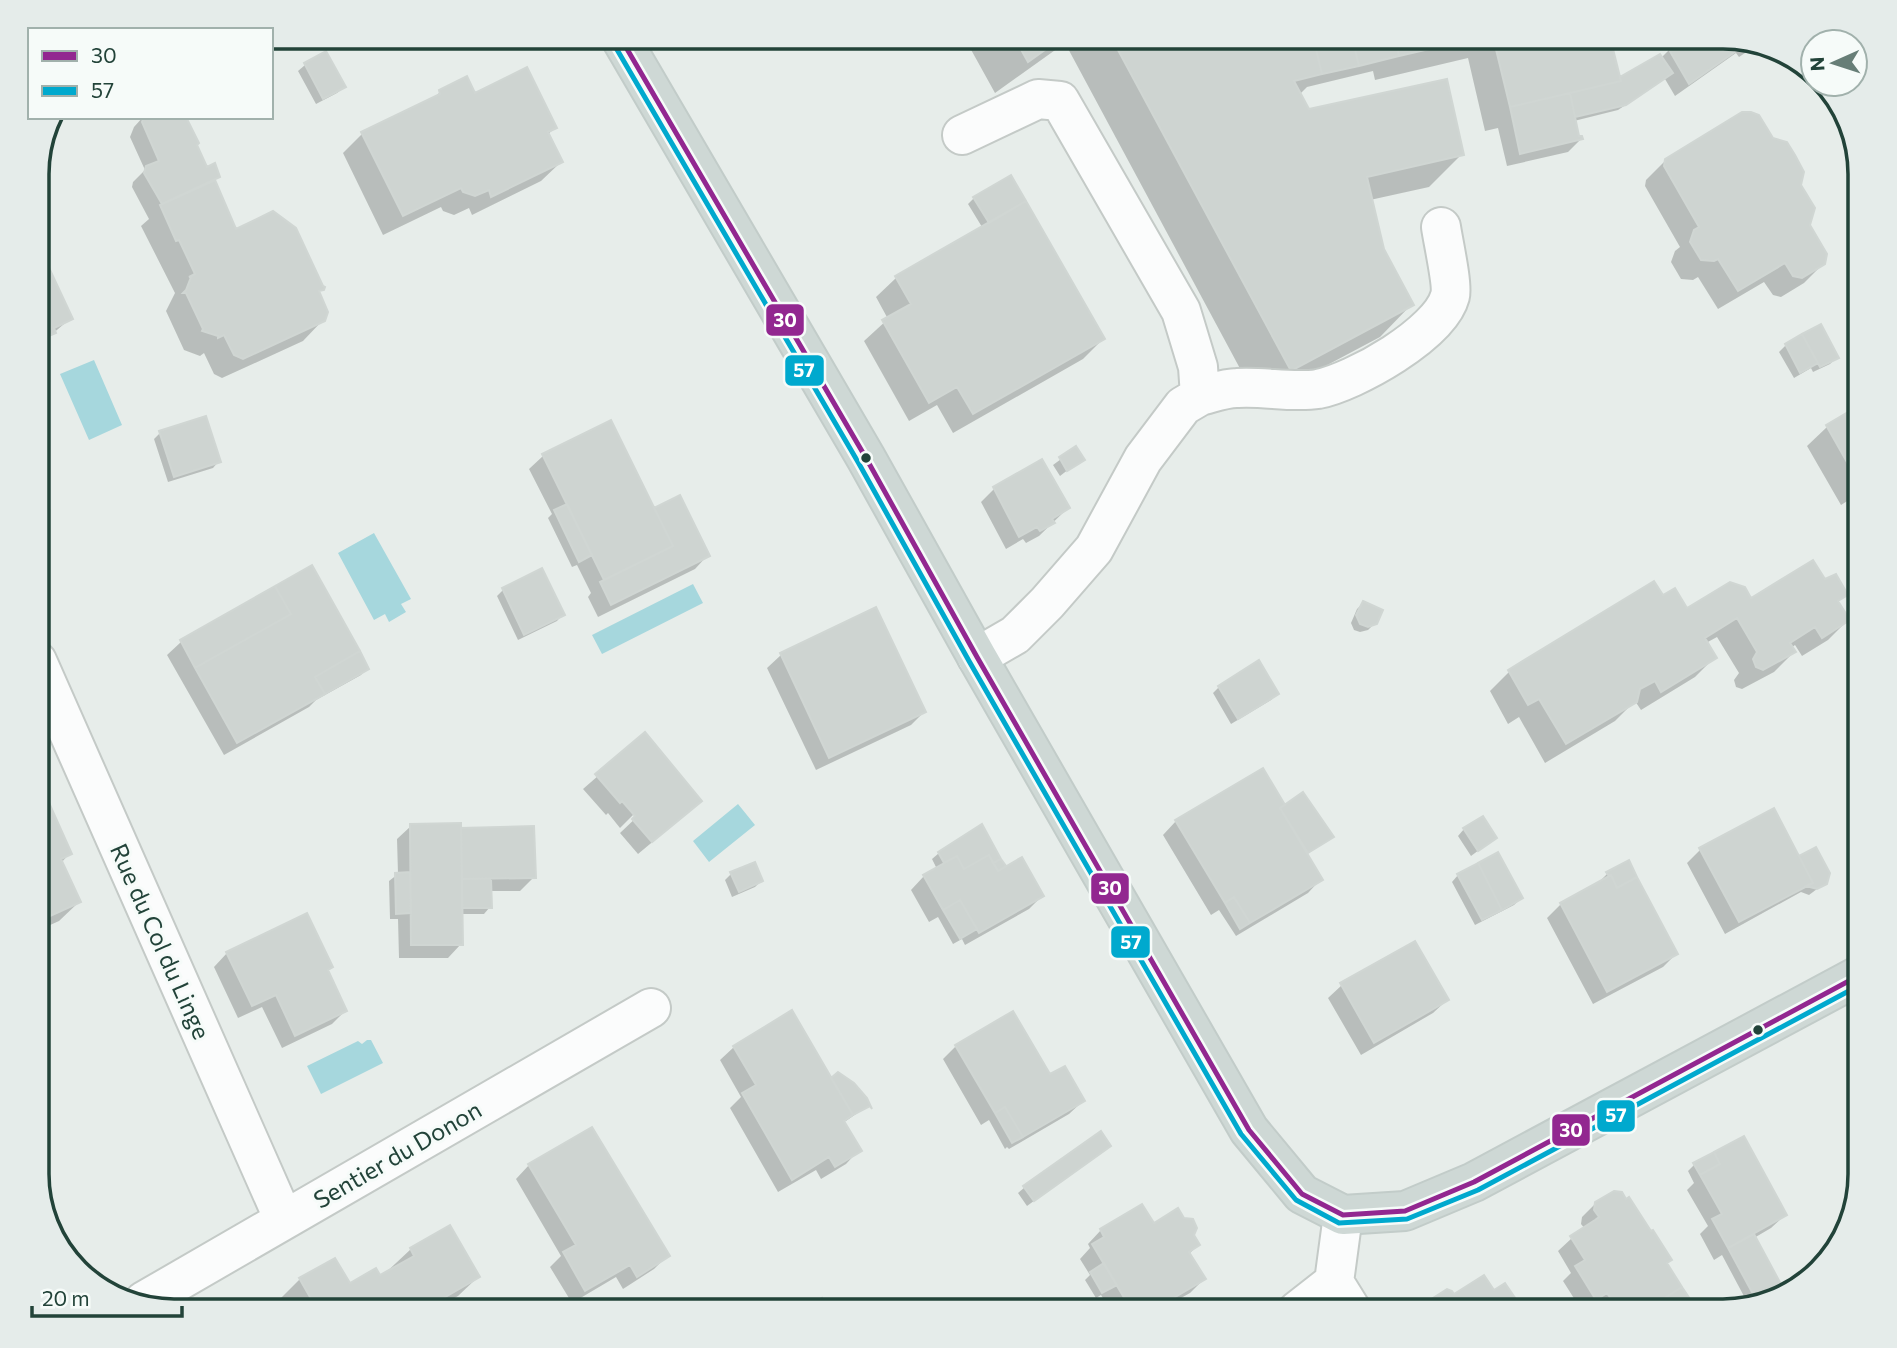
<svg xmlns="http://www.w3.org/2000/svg" width="1897" height="1348" font-family="Commissioner,sans-serif">
	<style>
		.water { fill: #a6d7dd }
		.shadow { fill: #0003 }
		.building { fill: #ced4d1; stroke: #d0d6d3; stroke-width: 2 }
		.lines { fill: none; stroke-linecap: round; stroke-linejoin: round }
		.minor-casing { stroke: #c4cac7; stroke-width: 42 }
		.major-casing { stroke: #c2ccc9; stroke-width: 42 }
		.minor { stroke: #fbfcfc; stroke-width: 38 }
		.major { stroke: #ced8d5; stroke-width: 38 }
		.bus-1-casing { stroke: #f6fbf9; stroke-width: 10 }
		.bus-2-casing { stroke: #f6fbf9; stroke-width: 10 }
		.bus-1 { stroke: #922790; stroke-width: 5 }
		.bus-2 { stroke: #00a9ce; stroke-width: 5 }
		.bus-dot { fill: #224339; stroke: #f6fbf9; stroke-width: 2.5 }
		.labels { text-anchor: middle; dominant-baseline: central; stroke-width: 6; stroke-linejoin: round; paint-order: stroke }
		.street-label { font-size: 24px; fill: #224339; stroke: #f6fbf9 }
		.rim { fill: none; stroke: #224339; stroke-width: 3.5 }
		.line-badge { stroke: #f6fbf9; stroke-width: 2.5 }
		.badge-label { font-size: 19px; text-anchor: middle; font-weight: bold; fill: #fff }
	</style>
	<rect width="100%" height="100%" fill="#e7edea"/>
	<!-- water -->
	<path class="water" d="M94 360 122 425 89 440 60 374Z
		M374 533 411 599 401 604 406 612 389 622 385 614 374 620 338 553Z
		M693 584 703 603 602 654 592 635Z
		M738 804 755 825 709 862 693 841Z
		M367 1040H371L383 1063 321 1094 307 1066 358 1041 362 1044Z"/>
	<!-- shadow -->
	<path class="shadow" d="M964 37H1609L1619 80 1661 58 1669 50 1687 39 1686 37H1723L1754 47 1739 57 1736 53 1675 96 1665 79 1618 110 1574 121 1578 138 1581 139 1568 152 1507 166 1498 128 1485 131 1468 58 1375 80 1373 71 1307 87 1299 95 1308 111 1462 154 1429 187 1370 200 1382 250 1412 304 1380 337 1258 402 1065 43 995 93Z
		M326 53 344 87 337 93 316 104 298 71 305 65Z
		M440 92 474 95 555 128 547 135 561 162 541 181 472 215 469 208 454 215 443 211 441 207 383 235 343 153 362 134 433 99Z
		M143 117H184L206 169 218 177 214 181 235 231 318 292 323 320 303 341 222 378 214 374 204 353 200 356 184 350 166 311 175 293 141 226 149 219 132 187 133 182 145 170 130 137 134 127Z
		M1666 160 1799 185 1808 225 1824 263 1804 283 1781 297 1773 295 1764 282 1718 309 1698 277 1693 280 1681 279 1671 262 1675 251 1680 247 1645 186 1646 180Z
		M974 198 1103 339 1083 359 953 433 937 405 909 421 864 341 888 319 876 297 896 278 982 227 968 204Z
		M37 262 71 318 37 347Z
		M1786 345 1837 357 1830 364 1813 372 1811 368 1794 378 1779 352Z
		M1860 407V493L1841 505 1807 446 1827 427Z
		M610 422 654 510 708 555 695 569 598 617 588 597 591 593 577 565 572 567 548 518 552 514 529 469 543 456Z
		M160 433 219 461 213 468 168 482 154 439Z
		M1076 448 1082 459 1060 476 1053 465Z
		M995 488 1068 508 1039 536 1026 543 1023 539 1006 549 981 502Z
		M311 568 367 668 361 675 316 700 309 707 224 755 167 655 181 642Z
		M1825 582 1846 594 1837 603 1848 620 1828 640 1802 656 1795 645 1791 648 1794 652 1774 672 1742 689 1736 687 1734 680 1739 673 1717 637 1706 643 1715 657 1695 677 1641 710 1635 701 1615 721 1545 763 1519 717 1508 724 1490 691 1509 672 1662 598 1686 611 1751 600Z
		M503 590 563 614 557 621 518 640 497 596Z
		M1363 603 1375 623 1368 630 1360 632 1354 630 1351 623 1357 609Z
		M876 610 924 712 911 725 816 770 767 668 781 655Z
		M1219 687 1277 694 1271 700 1231 724 1213 693Z
		M645 735 686 814 638 854 620 833 640 814 637 811 620 828 608 813 606 815 583 789Z
		M1860 773V805L1850 784Z
		M37 780 70 853 61 863 79 902 59 921 37 931Z
		M1284 806 1331 837 1306 855 1321 879 1308 893 1236 936 1219 910 1211 915 1163 835 1176 821Z
		M411 826 459 829 534 877 520 891H490V907L484 914H461V944L448 958H399L398 919H390L389 881 398 874 397 839Z
		M981 826 1004 866 998 872 1042 896 1029 909 965 945 962 939 953 944 938 917 929 922 911 890 924 876 937 869 932 859 939 853Z
		M1464 829 1495 838 1471 856 1458 836Z
		M1700 850 1800 857 1825 883 1809 895 1801 892 1725 934 1687 863Z
		M1628 863 1676 954 1663 967 1593 1004 1547 918 1561 904 1602 882 1601 880 1607 874Z
		M731 874 761 881 755 887 732 897 725 880Z
		M1458 875 1521 898 1514 905 1475 925 1452 882Z
		M227 953 326 971 345 1011 332 1024 282 1048 262 1007 238 1018 214 967Z
		M1342 985 1447 1000 1433 1013 1361 1055 1328 998Z
		M956 1046 1049 1077 1083 1101 1069 1114 1009 1149 1007 1147 1005 1149 989 1120 981 1125 943 1059Z
		M734 1047 831 1081 869 1105 843 1123 859 1150 846 1164 821 1179 816 1170 778 1192 730 1108 741 1097 720 1060Z
		M1109 1146 1027 1206 1018 1193 1025 1187Z
		M529 1165 667 1256 654 1269 623 1289 616 1277 572 1303 550 1267 561 1256 516 1179Z
		M1694 1165 1785 1215 1771 1228 1754 1238 1780 1286 1774 1292 1746 1300 1722 1255 1714 1260 1700 1234 1708 1226 1687 1190 1694 1183 1688 1171Z
		M1596 1203 1665 1264 1696 1311H1597L1593 1305 1582 1311 1563 1281 1571 1273 1558 1251 1572 1238 1585 1229 1581 1224 1582 1217Z
		M1153 1226 1193 1235 1198 1245 1189 1254 1204 1279 1190 1293 1172 1303 1173 1306 1168 1311H1111L1101 1295 1096 1298 1085 1280 1090 1275 1080 1259 1090 1248 1088 1244 1101 1230Z
		M411 1249 478 1277 458 1296 432 1311H287L280 1299 300 1279 349 1285 380 1278Z
		M1505 1285 1522 1311H1421L1432 1301 1494 1293Z"/>
	<!-- building -->
	<path class="building" d="M1014 37H1063L1028 62Z
		M1111 37H1313L1322 74 1294 81 1309 109 1447 79 1464 155 1367 177 1384 249 1414 305 1291 371Z
		M1313 37H1352L1359 66 1322 74Z
		M1352 37H1395L1399 56 1359 66Z
		M1395 37H1481L1399 56Z
		M1493 37H1610L1621 81 1510 107Z
		M1688 37H1723L1746 44 1689 84 1668 48Z
		M326 51 346 87 323 99 304 63Z
		M1660 54 1673 73 1626 105 1575 117 1570 93 1621 81 1620 77Z
		M527 67 557 128 548 132 563 162 491 197 489 190 475 196 463 192 461 188 403 216 361 132 440 94 439 90 467 76 475 93Z
		M1570 93 1579 136H1582L1583 139 1520 154 1510 107Z
		M1742 112H1751L1759 115 1773 138 1787 142 1795 155 1804 172 1801 185 1815 208 1810 225 1827 254 1825 264 1802 278 1793 276 1785 263 1738 291 1718 259 1714 261 1701 260 1690 242 1694 230 1699 227 1664 166 1665 159Z
		M144 117H186L199 143 197 145 207 167 215 163 220 177 162 204 144 173 146 166 159 161 142 122Z
		M1011 175 1026 201 989 223 973 197Z
		M215 180 236 229 273 211 296 228 323 286 325 287 324 290 319 291 328 312 325 321 243 359 234 355 224 335 218 338V336L202 331 203 329 186 293H183L186 290 191 277H189L195 274 179 240 176 241 160 205Z
		M1026 201 1105 339 973 414 957 387 929 403 882 320 911 304 895 276Z
		M44 257 73 319 54 328 56 333 37 341V260Z
		M1821 324 1839 358 1820 367 1802 334Z
		M1802 334 1818 363 1800 373 1785 344Z
		M1860 405V485L1826 425Z
		M206 416 221 462 174 477 159 431Z
		M611 420 673 546 604 580 542 454Z
		M1076 446 1085 460 1067 471 1059 457Z
		M1042 459 1070 508 1052 519 1055 523 1040 531 1037 527 1019 537 993 487Z
		M680 495 710 556 611 605 600 582 673 546 654 508Z
		M567 504 592 555 579 562 554 510Z
		M1813 560 1825 579 1836 574 1848 595 1838 601 1850 620 1822 638 1815 627 1790 643 1796 652 1763 670 1756 667 1753 659 1757 652 1737 618 1705 638 1717 658 1661 692 1655 681 1640 689 1637 702 1566 744 1539 699 1528 705 1508 670 1654 581 1663 595 1675 588 1687 608 1730 582 1745 587 1751 598Z
		M312 565 360 651 315 677 325 694 237 743 195 668 291 614 275 586Z
		M542 568 565 615 524 635 502 588Z
		M275 586 291 614 195 668 180 640Z
		M1363 601 1383 610 1377 624 1368 627 1360 624 1356 615Z
		M876 607 926 712 829 758 780 653Z
		M360 651 369 669 325 694 315 677Z
		M1259 660 1279 694 1238 719 1218 686Z
		M645 732 702 801 652 842 632 819 635 816 629 809 622 801 620 803 595 774Z
		M1263 768 1285 805 1280 808 1323 880 1250 923 1234 897 1225 903 1175 820Z
		M37 776 72 854 61 859 81 902 37 922Z
		M1303 792 1334 837 1308 853 1280 808Z
		M1774 808 1813 883 1739 922 1699 848Z
		M1483 816 1497 838 1478 851 1463 828Z
		M461 823 463 945H411L410 824Z
		M982 824 1001 859 993 863 989 855 964 869 957 856 944 863 938 852Z
		M534 826 536 878 462 879 461 828Z
		M1816 847 1830 873 1827 884 1817 889 1806 886 1813 883 1799 856Z
		M1498 852 1523 898 1502 910 1478 863Z
		M989 855 998 871 1022 857 1044 896 979 933 960 900 943 910 923 875 957 856 964 869Z
		M1001 859 1006 866 998 871 993 863Z
		M1629 860 1637 877 1617 888 1611 875 1609 876 1606 872Z
		M755 862 763 881 739 892 730 872Z
		M1478 863 1502 910 1482 920 1457 874Z
		M410 872 411 913 396 914 395 873Z
		M1611 875 1617 888 1637 877 1678 954 1607 992 1560 903Z
		M462 879H491L492 908H462Z
		M1234 897 1250 923 1240 929 1225 903Z
		M960 900 977 929 960 939 943 910Z
		M307 913 333 967 328 970 347 1011 295 1036 276 995 252 1006 226 952Z
		M1415 941 1449 1000 1374 1043 1340 983Z
		M792 1010 853 1115 844 1121 862 1151 835 1167 829 1157 792 1180 742 1093 756 1085 733 1046Z
		M1013 1011 1050 1074 1065 1066 1085 1101 1023 1137 1005 1107 995 1113 955 1045Z
		M838 1072 854 1083 867 1098 872 1109 870 1106 853 1115 831 1078Z
		M1005 1107 1023 1137 1012 1143 995 1113Z
		M592 1127 670 1256 637 1277 630 1265 585 1291 563 1252 576 1245 528 1164Z
		M1101 1131 1111 1146 1034 1201 1023 1186Z
		M1744 1136 1787 1215 1728 1248 1712 1219 1722 1214 1700 1175 1720 1164 1714 1152Z
		M1714 1152 1720 1164 1700 1175 1693 1163Z
		M1614 1191 1622 1192 1626 1199 1629 1197 1651 1231 1653 1230 1672 1260 1667 1263 1682 1287 1649 1308 1651 1311H1619L1607 1293 1596 1300 1575 1266 1585 1260 1570 1236 1595 1220 1599 1217 1594 1210 1595 1202Z
		M43 1204 67 1255 51 1235Z
		M1142 1204 1154 1223 1178 1208 1184 1218 1193 1219 1197 1228 1194 1235 1200 1245 1189 1252 1206 1279 1172 1299 1176 1306 1167 1311H1132L1092 1244 1104 1237 1100 1229Z
		M450 1225 480 1277 423 1310 420 1305 410 1311H318L299 1278 335 1258 350 1283 376 1268 380 1275 414 1256 410 1248Z
		M1754 1234 1782 1286 1753 1294 1728 1248Z
		M1104 1263 1117 1285 1102 1293 1090 1272Z
		M1484 1275 1494 1290 1505 1283 1524 1311H1428L1432 1309 1430 1300 1447 1289 1452 1291 1454 1294Z
		M1682 1287 1698 1311H1651L1649 1308Z
		M822 1298 829 1311H800Z"/>
	<g class="lines">
		<!-- minor casing -->
		<g class="minor-casing">
			<path id="minor" d="M962 135 1038 99 1060 101 1181 311 1198 367 1200 396 1183 406 1143 459 1094 549 1047 603 1015 635 977 657
				M1200 396C1212 393 1225 388 1237 388 1264 386 1291 393 1318 389 1354 382 1440 334 1450 296 1453 285 1443 241 1441 227
				M37 661 284 1220
				M1343 1215 1334 1282 1352 1311
				M144 1301 651 1008
				M1297 1311 1334 1282"/>
		</g>
		<!-- major casing -->
		<g class="major-casing">
			<path id="major" d="M620 37 866 458 977 657 1249 1130 1302 1194 1343 1215 1405 1211 1474 1182 1860 975"/>
		</g>
		<!-- minor -->
		<use href="#minor" class="minor"/>
		<!-- major -->
		<use href="#major" class="major"/>
		<!-- bus-1 casing -->
		<g class="bus-1-casing">
			<path id="bus-1" d="M620 37 866 458 977 657 1249 1130 1302 1194 1343 1215 1405 1211 1474 1182 1860 975"/>
		</g>
		<!-- bus-2 casing -->
		<g class="bus-2-casing">
			<path id="bus-2" d="M612 41 858 462 969 661 1241 1134 1296 1200 1339 1223 1407 1219 1478 1190 1860 985"/>
		</g>
		<!-- bus-1 -->
		<use href="#bus-1" class="bus-1"/>
		<!-- bus-2 -->
		<use href="#bus-2" class="bus-2"/>
	</g>
	<!-- markers -->
	<g class="bus-dot">
		<circle cx="866" cy="458" r="6"/>
		<circle cx="1758" cy="1030" r="6"/>
	</g>
	<g class="labels">
		<!-- street labels -->
		<g class="street-label">
			<text transform="translate(161 941) rotate(66)">Rue du Col du Linge</text>
			<text transform="translate(397 1154) rotate(-30)">Sentier du Donon</text>
		</g>
	</g>
	<!-- crop -->
	<path d="M0 0H1897V1348H0ZM174 49H1723A125 125 0 0 1 1848 174V1174A125 125 0 0 1 1723 1299H174A125 125 0 0 1 49 1174V174A125 125 0 0 1 174 49Z" fill="#e5ecea" fill-rule="evenodd"/>
	<path class="rim" d="M174 49H1723A125 125 0 0 1 1848 174V1174A125 125 0 0 1 1723 1299H174A125 125 0 0 1 49 1174V174A125 125 0 0 1 174 49Z"/>
	<g class="line-badge">
		<rect x="765" y="303" width="40" height="34" rx="7" fill="#922790"/>
		<rect x="784" y="354" width="41" height="33" rx="7" fill="#00a9ce"/>
		<rect x="1090" y="872" width="40" height="33" rx="7" fill="#922790"/>
		<rect x="1110" y="925" width="41" height="34" rx="7" fill="#00a9ce"/>
		<rect x="1596" y="1099" width="40" height="34" rx="7" fill="#00a9ce"/>
		<rect x="1551" y="1113" width="40" height="34" rx="7" fill="#922790"/>
	</g>
	<g class="badge-label">
		<text x="785" y="327">30</text>
		<text x="804" y="377">57</text>
		<text x="1110" y="895">30</text>
		<text x="1131" y="949">57</text>
		<text x="1616" y="1122">57</text>
		<text x="1571" y="1137">30</text>
	</g>
	<!-- legend -->
	<rect x="28" y="28" width="245" height="91" fill="#f6fbf9" stroke="#a1b1ac" stroke-width="2"/>
	<rect x="42" y="51" width="35" height="10" fill="#922790" stroke="#a1b1ac" stroke-width="2"/>
	<text x="91" y="63" font-size="21" fill="#224339">30</text>
	<rect x="42" y="86" width="35" height="10" fill="#00a9ce" stroke="#a1b1ac" stroke-width="2"/>
	<text x="91" y="98" font-size="21" fill="#224339">57</text>
	<!-- north arrow -->
	<g transform="translate(1834 63) rotate(267)"><circle r="33" fill="#f6fbf9" stroke="#a1b1ac" stroke-width="2"/>
	<path d="M0-5L12 26L0 18L-12 26Z" fill="#677e77"/>
	<text y="-10" font-size="19" font-weight="bold" text-anchor="middle" fill="#224339">N</text>
	</g>
	<!-- scale -->
	<path d="M32 1306v10h150v-10" fill="none" stroke="#224339" stroke-width="3.5"/>
	<text x="42" y="1306" font-size="21" fill="#224339" stroke="#f6fbf9" stroke-width="5" paint-order="stroke">20 m</text>
</svg>
